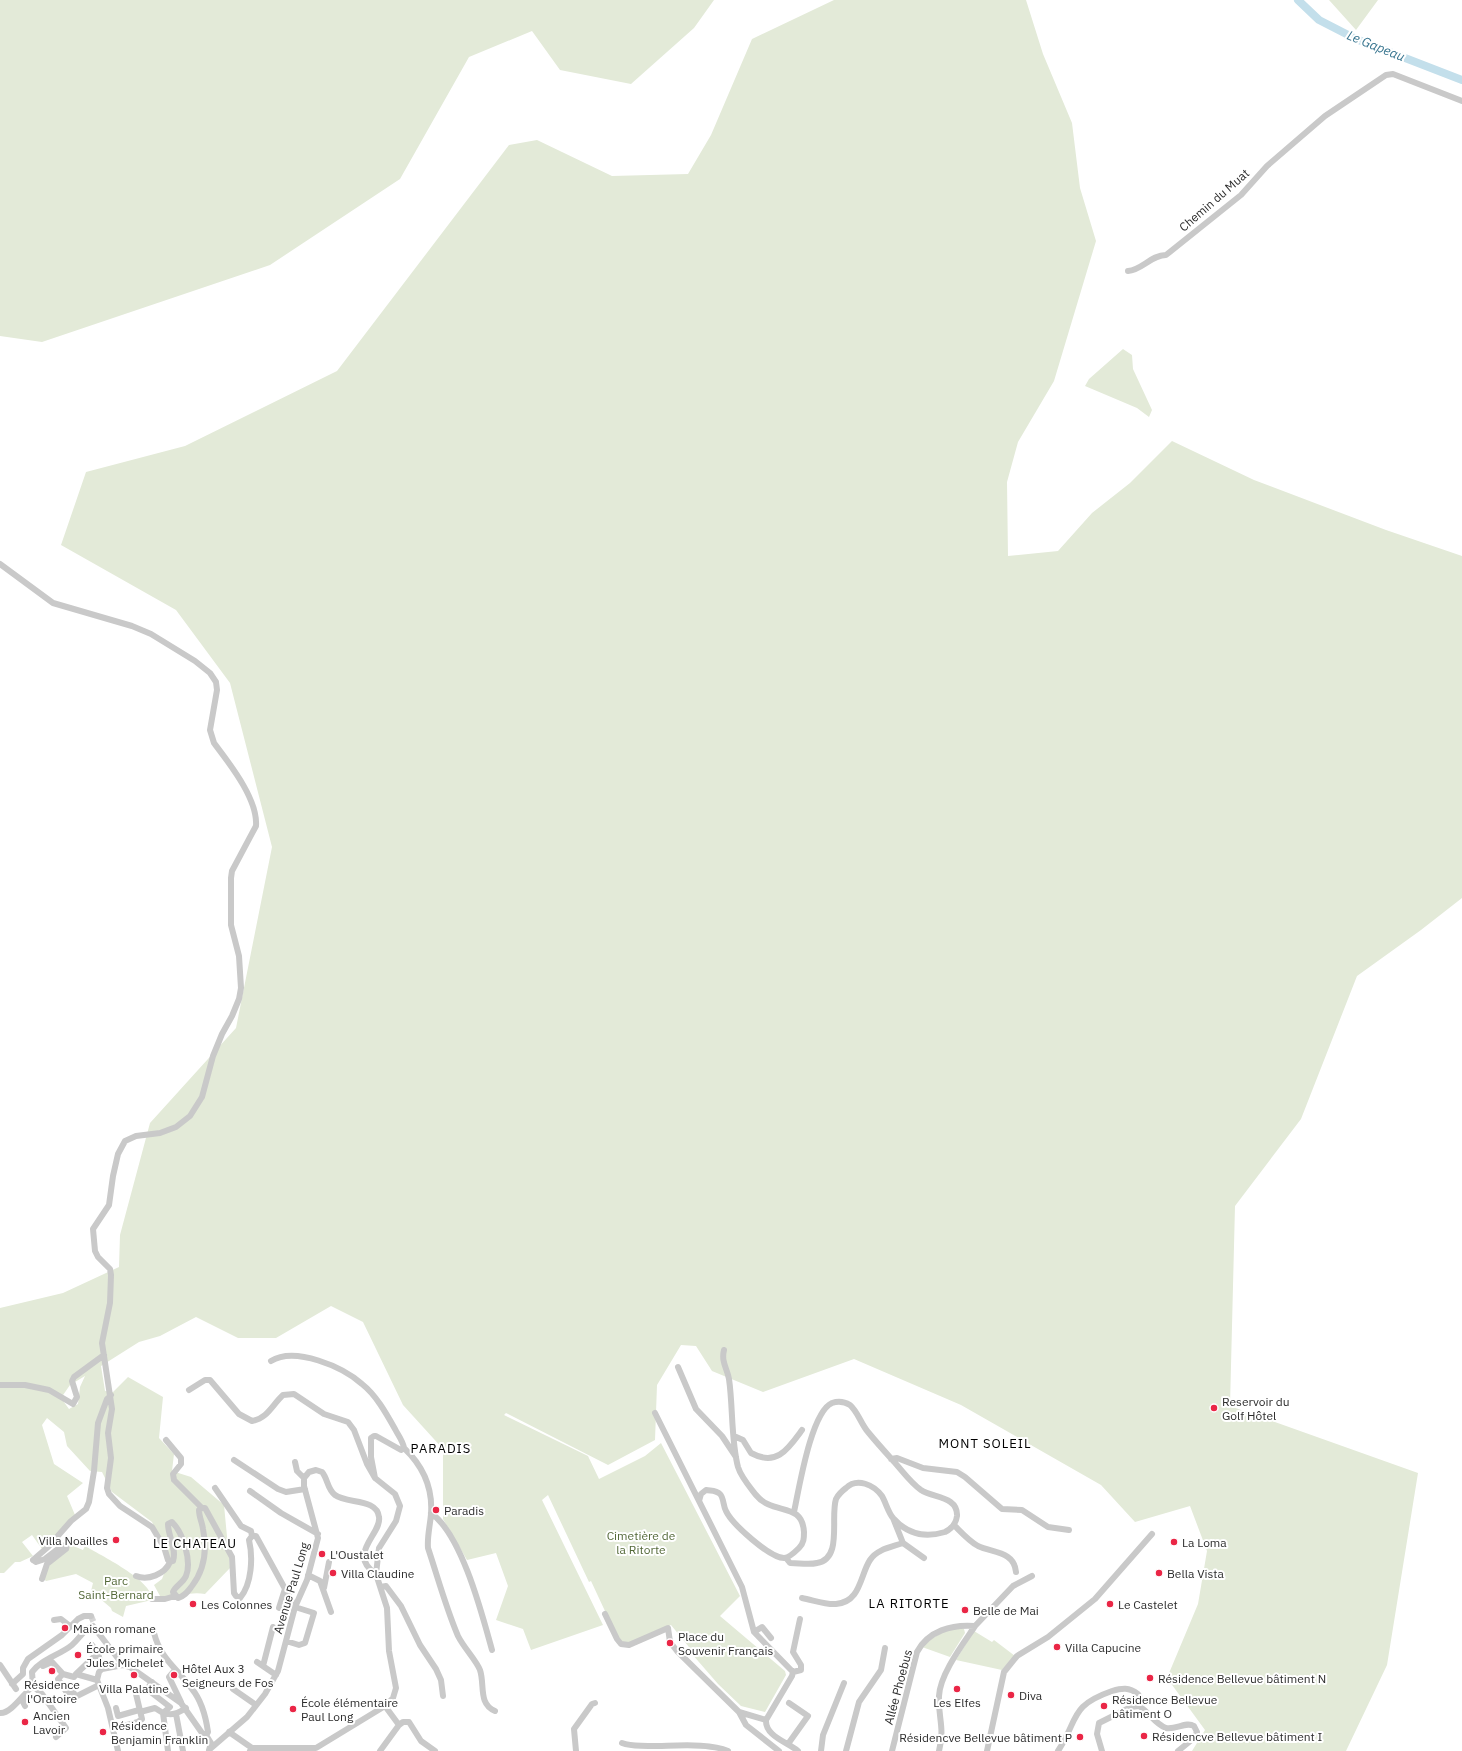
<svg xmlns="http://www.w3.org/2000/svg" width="1462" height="1751" font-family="'IBM Plex Sans',sans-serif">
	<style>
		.green { fill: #e3ead8; fill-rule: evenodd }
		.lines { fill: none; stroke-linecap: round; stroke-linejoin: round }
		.river { stroke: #c3dfeb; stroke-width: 8 }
		.minor-tunnel { stroke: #d5d5d5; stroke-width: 6; stroke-dasharray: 6 3; stroke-linecap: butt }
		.minor { stroke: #c9c9c9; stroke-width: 6 }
		.poi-dot { fill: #ea2646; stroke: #fff; stroke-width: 1.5 }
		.labels { text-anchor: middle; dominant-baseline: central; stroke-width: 4; stroke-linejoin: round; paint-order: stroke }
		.street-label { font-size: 12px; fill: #2c2c2c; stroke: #fff }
		.poi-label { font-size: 12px; fill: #2c2c2c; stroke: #fff; text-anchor: start }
		.park-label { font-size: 12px; fill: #536838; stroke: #fff }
		.water-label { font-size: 13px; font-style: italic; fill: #38758f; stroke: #fff }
		.neighbourhood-label { font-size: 13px; letter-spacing: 1px; fill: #000; stroke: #fff }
	</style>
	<rect width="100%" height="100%" fill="#fff"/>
	<!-- green -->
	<path class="green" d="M0 0H714L694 28 631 84 560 70 532 31 469 57 400 179 270 265 42 342 0 336Z
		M834 0H1026L1043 54 1072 123 1080 188 1096 241 1054 381 1018 442 1007 482 1008 556 1058 551 1092 513 1130 483 1172 441 1254 480 1386 530 1462 556V898L1421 930 1357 976 1301 1119 1235 1206 1230 1406 1418 1473 1387 1665 1346 1751H1192L1205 1730 1167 1678 1198 1604 1207 1551 1190 1506 1135 1522 1101 1485 961 1405 854 1359 763 1392 712 1371 696 1346 681 1345 657 1385 655 1440 608 1465 506 1413 504 1415 588 1456 599 1479 645 1456 661 1443 740 1596 720 1616 785 1671 786 1675 765 1712 741 1706 718 1684 692 1654 693 1652 671 1625 628 1643H622L618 1639 591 1581 589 1582 548 1495 542 1500 603 1625 531 1650 523 1629 496 1620 508 1586 496 1553 467 1560 443 1519V1449L403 1405 363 1322 331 1306 276 1338H238L196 1317 160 1336 139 1342 101 1366 105 1391 113 1392 128 1377 163 1397 159 1438 174 1454 172 1471 191 1477 224 1505 230 1568 205 1594C190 1591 175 1598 160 1596L154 1585 162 1579 170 1558 152 1522 112 1492 102 1472 90 1471 67 1446 64 1432 47 1418 42 1425 54 1464 83 1483 67 1496 75 1515 42 1549 32 1535 22 1542 33 1556 20 1562H15L4 1573H0V1308L63 1293 119 1267 120 1235 150 1123 236 1028 272 847 230 683 176 610 61 545 86 472 185 446 337 371 509 145 537 140 612 176 688 174 711 135 752 39ZM85 1376 80 1387 78 1404 69 1409 61 1398 70 1385Z
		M1329 0H1378L1356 30Z
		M1123 349 1132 355 1133 369 1152 410 1149 417 1137 408 1085 386 1089 379Z
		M71 1545 83 1550 85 1546C100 1555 154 1581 152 1600L126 1606 123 1617 112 1611 111 1608 91 1591 93 1583 76 1574 46 1581 43 1578 48 1564Z
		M952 1629H964L965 1633 950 1657 922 1647C931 1639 940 1632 952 1629Z
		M974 1631 992 1642 994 1640 1015 1656 1002 1670 956 1660Z"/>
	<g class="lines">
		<!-- river -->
		<path class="river" d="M1298 0 1319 20 1356 39 1462 80"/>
		<!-- minor-tunnel -->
		<path class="minor-tunnel" d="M91 1616 94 1623"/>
		<!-- minor -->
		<path class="minor" d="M1128 271C1142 270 1151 255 1166 255L1241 195 1267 166 1325 116 1386 75 1393 74 1462 101
			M0 564 53 603 132 626 151 634 195 661 210 673 216 682 217 690 210 730 214 743C229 763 258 799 256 826L232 871 231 878V925L239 956 241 988 239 999 232 1016 222 1034 213 1056 202 1097 190 1116 176 1127 160 1133 136 1136 125 1141 118 1154 113 1176 109 1205 93 1229 95 1251 98 1257 110 1269 111 1275 110 1303 102 1343 112 1409 108 1433 111 1458 107 1488 109 1494 120 1506 152 1527 164 1547 168 1560 170 1562
			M271 1361C295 1346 343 1367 362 1384 376 1395 386 1413 395 1429 398 1435 403 1441 404 1448
			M678 1367 696 1409 722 1436 736 1457
			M0 1385H25L49 1390 73 1404 77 1397 72 1381 74 1377 104 1355
			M189 1390 205 1380H210L239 1414 252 1421C268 1418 272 1405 283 1395L294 1394 324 1414 348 1422 354 1430 367 1464 375 1478
			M655 1413 742 1587 754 1632 793 1672 792 1676 766 1720C765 1736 787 1742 798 1751
			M734 1436 743 1440 751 1453C777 1467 788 1449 802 1430
			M166 1440 181 1458V1464L173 1474 174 1480 202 1508
			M404 1448C423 1466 433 1487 431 1514 430 1526 427 1537 428 1548 438 1578 446 1608 458 1636 464 1648 476 1660 480 1670 485 1685 478 1704 495 1711
			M891 1459 897 1458 923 1468 957 1472 965 1477 1002 1509 1022 1510 1048 1527 1069 1530
			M234 1460 278 1489 286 1492 305 1489
			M295 1462 297 1471 304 1478
			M215 1488 241 1526 251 1531 252 1536
			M250 1491 281 1513 318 1534
			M699 1501 701 1494 706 1490C711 1491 716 1490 720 1494 724 1498 723 1506 726 1511 732 1524 770 1558 784 1558 789 1558 795 1552 799 1548 804 1543 804 1538 804 1532 802 1501 773 1516 756 1495 749 1486 741 1477 738 1467 731 1441 733 1406 729 1379 727 1368 721 1362 724 1350
			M431 1513C462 1535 482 1614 492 1650
			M893 1518 903 1543 924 1558
			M954 1525C962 1533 969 1541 978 1546 993 1553 1014 1551 1016 1572
			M786 1558 790 1563C799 1563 809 1565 817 1563 843 1559 830 1517 836 1499 838 1495 842 1491 846 1488 857 1477 874 1485 882 1496 886 1503 888 1512 893 1518 907 1534 925 1538 945 1532 951 1529 956 1524 957 1516 958 1496 933 1498 921 1490 911 1483 904 1473 896 1464 887 1454 877 1443 868 1432 861 1424 858 1412 850 1405 845 1402 838 1401 832 1403 811 1412 799 1489 794 1512
			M33 1560 48 1547 71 1521 86 1509 89 1502 94 1471 98 1423 107 1399 111 1395
			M33 1560 36 1562 45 1559 62 1546 67 1545 66 1549 47 1564 42 1579
			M376 1574 379 1548 396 1521 400 1506 395 1494 375 1478 371 1457V1438L374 1436H376L401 1450 404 1448
			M308 1575 320 1581 331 1612
			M136 1576C148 1581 165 1574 170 1562L173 1561C177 1549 168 1536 168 1524L172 1522C183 1533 192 1561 186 1576 183 1583 175 1586 173 1592L178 1598C185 1596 188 1591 192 1586 205 1569 207 1549 203 1529 202 1522 199 1517 199 1510L202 1508H205L232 1557 234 1593 236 1596 240 1598C252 1584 253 1557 249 1540L252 1536H256L295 1607
			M381 1587 386 1586 401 1606 420 1645 436 1669 441 1680 443 1696
			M324 1588 329 1562
			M802 1598C813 1600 826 1605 836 1604 861 1602 860 1575 870 1560 877 1549 892 1547 903 1543
			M152 1599H165L175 1596
			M279 1608 285 1589
			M605 1614 617 1639 621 1644 629 1645 668 1628 670 1642 677 1651 739 1712 766 1720
			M54 1620 61 1619 70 1626
			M93 1626 123 1665
			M754 1632 762 1627 771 1638
			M154 1633C161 1660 177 1668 192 1689 201 1700 206 1718 208 1732L206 1735
			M286 1641 299 1645 305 1643 314 1613 295 1607
			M92 1645 98 1653 102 1669
			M257 1662 276 1675
			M0 1665 16 1689
			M43 1666 52 1662 63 1674 58 1679 71 1699 99 1685
			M263 1666 273 1627
			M175 1670 169 1677 181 1702
			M793 1672 801 1670V1665L793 1652 800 1619
			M63 1674 74 1677 76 1674 97 1680 108 1708 118 1751
			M76 1674 98 1653
			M97 1680 99 1672 102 1669 123 1665 130 1667 181 1703 202 1733 206 1735 211 1743 209 1750
			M152 1682 148 1688V1690L170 1707 163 1713C173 1716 178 1713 186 1708
			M12 1684 23 1674V1668L28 1659 62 1635 78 1619 84 1616H91
			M233 1689 256 1705
			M72 1690 76 1697
			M25 1706 23 1702 27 1696
			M385 1706 399 1725 403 1722H409L421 1741 435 1751
			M1139 1706C1149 1712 1155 1724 1166 1728 1176 1730 1186 1721 1194 1726L1197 1732 1194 1738 1178 1751
			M116 1708 118 1716 139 1710
			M140 1712 155 1708 163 1713 168 1751
			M739 1712 746 1725 779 1751
			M0 1713C11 1714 24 1693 33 1686
			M176 1714 183 1751
			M113 1729 138 1722 142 1719 136 1694
			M229 1732 252 1748
			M56 1737 66 1728 42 1694 33 1686 32 1672C41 1659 60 1655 72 1645 79 1639 84 1629 93 1626
			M622 1743C643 1751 702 1739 728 1751
			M788 1744 808 1716 789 1703
			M210 1749 247 1717 265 1694 278 1671 295 1607 307 1580 318 1538 304 1486V1478L309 1472 316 1470 322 1472C328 1479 327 1489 335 1495 347 1504 377 1498 379 1517 382 1534 346 1554 376 1574
			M250 1751 252 1748H316L385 1706 393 1698 396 1688 389 1651 387 1608 376 1574
			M380 1751 399 1725
			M576 1751 574 1729 592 1704 595 1703
			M821 1751 823 1735 844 1683
			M846 1751 859 1702 881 1670 885 1648
			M892 1751 917 1652C928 1631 952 1624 975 1626L1013 1586 1032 1576
			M939 1751C945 1727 938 1718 939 1696 940 1674 963 1644 975 1626
			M987 1751 1004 1672 1017 1656 1048 1637 1095 1599 1152 1534
			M1058 1751C1079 1719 1069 1706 1112 1691 1122 1688 1129 1687 1138 1694L1141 1699 1139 1706
			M1102 1751 1097 1734 1099 1723 1131 1707 1139 1706"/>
	</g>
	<!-- markers -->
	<g class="poi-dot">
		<circle cx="1214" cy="1408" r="4"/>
		<circle cx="436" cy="1510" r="4"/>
		<circle cx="116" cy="1540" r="4"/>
		<circle cx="1174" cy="1542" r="4"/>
		<circle cx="322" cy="1554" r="4"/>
		<circle cx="333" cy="1573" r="4"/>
		<circle cx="1159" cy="1573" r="4"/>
		<circle cx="193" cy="1604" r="4"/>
		<circle cx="1110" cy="1604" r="4"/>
		<circle cx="965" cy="1610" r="4"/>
		<circle cx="65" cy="1628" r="4"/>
		<circle cx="670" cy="1643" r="4"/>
		<circle cx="1057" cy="1647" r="4"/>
		<circle cx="78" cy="1655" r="4"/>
		<circle cx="52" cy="1671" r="4"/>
		<circle cx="134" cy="1675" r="4"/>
		<circle cx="174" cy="1675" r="4"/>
		<circle cx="1150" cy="1678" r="4"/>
		<circle cx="957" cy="1689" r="4"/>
		<circle cx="1011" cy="1695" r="4"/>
		<circle cx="1104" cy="1706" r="4"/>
		<circle cx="293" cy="1709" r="4"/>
		<circle cx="25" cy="1722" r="4"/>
		<circle cx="103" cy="1732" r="4"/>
		<circle cx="1144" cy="1736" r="4"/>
		<circle cx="1080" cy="1737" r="4"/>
	</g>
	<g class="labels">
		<!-- street labels -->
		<g class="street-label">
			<text transform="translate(1214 200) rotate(-41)">Chemin du Muat</text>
			<text transform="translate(291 1588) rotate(-73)">Avenue Paul Long</text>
			<text transform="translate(898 1687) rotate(-75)">Allée Phoebus</text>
		</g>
		<!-- poi labels -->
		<g class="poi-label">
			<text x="1222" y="1401">Reservoir du<tspan x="1222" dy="14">Golf Hôtel</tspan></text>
			<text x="444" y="1510">Paradis</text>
			<text x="108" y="1540" text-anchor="end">Villa Noailles</text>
			<text x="1182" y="1542">La Loma</text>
			<text x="330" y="1554">L'Oustalet</text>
			<text x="341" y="1573">Villa Claudine</text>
			<text x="1167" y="1573">Bella Vista</text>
			<text x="201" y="1604">Les Colonnes</text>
			<text x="1118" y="1604">Le Castelet</text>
			<text x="973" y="1610">Belle de Mai</text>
			<text x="73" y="1628">Maison romane</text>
			<text x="678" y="1636">Place du<tspan x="678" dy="14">Souvenir Français</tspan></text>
			<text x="1065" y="1647">Villa Capucine</text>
			<text x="86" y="1648">École primaire<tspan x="86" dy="14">Jules Michelet</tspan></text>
			<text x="182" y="1668">Hôtel Aux 3<tspan x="182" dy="14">Seigneurs de Fos</tspan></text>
			<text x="1158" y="1678">Résidence Bellevue bâtiment N</text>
			<text x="52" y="1684" text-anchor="middle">Résidence<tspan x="52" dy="14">l'Oratoire</tspan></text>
			<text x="134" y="1688" text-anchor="middle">Villa Palatine</text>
			<text x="1019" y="1695">Diva</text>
			<text x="1112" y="1699">Résidence Bellevue<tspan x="1112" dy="14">bâtiment O</tspan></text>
			<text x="301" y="1702">École élémentaire<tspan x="301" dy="14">Paul Long</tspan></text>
			<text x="957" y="1702" text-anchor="middle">Les Elfes</text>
			<text x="33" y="1715">Ancien<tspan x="33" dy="14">Lavoir</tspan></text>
			<text x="111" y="1725">Résidence<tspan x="111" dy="14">Benjamin Franklin</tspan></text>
			<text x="1152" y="1736">Résidencve Bellevue bâtiment I</text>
			<text x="1072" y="1737" text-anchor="end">Résidencve Bellevue bâtiment P</text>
		</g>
		<!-- park labels -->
		<g class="park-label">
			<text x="641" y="1535">Cimetière de<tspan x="641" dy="14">la Ritorte</tspan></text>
			<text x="116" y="1580">Parc<tspan x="116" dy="14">Saint-Bernard</tspan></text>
		</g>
		<!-- water labels -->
		<g class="water-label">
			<text transform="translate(1376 46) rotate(22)">Le Gapeau</text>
		</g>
		<!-- neighbourhood labels -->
		<g class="neighbourhood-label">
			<text x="985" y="1443">MONT SOLEIL</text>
			<text x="441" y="1448">PARADIS</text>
			<text x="195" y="1543">LE CHATEAU</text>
			<text x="909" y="1603">LA RITORTE</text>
		</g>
	</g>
</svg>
